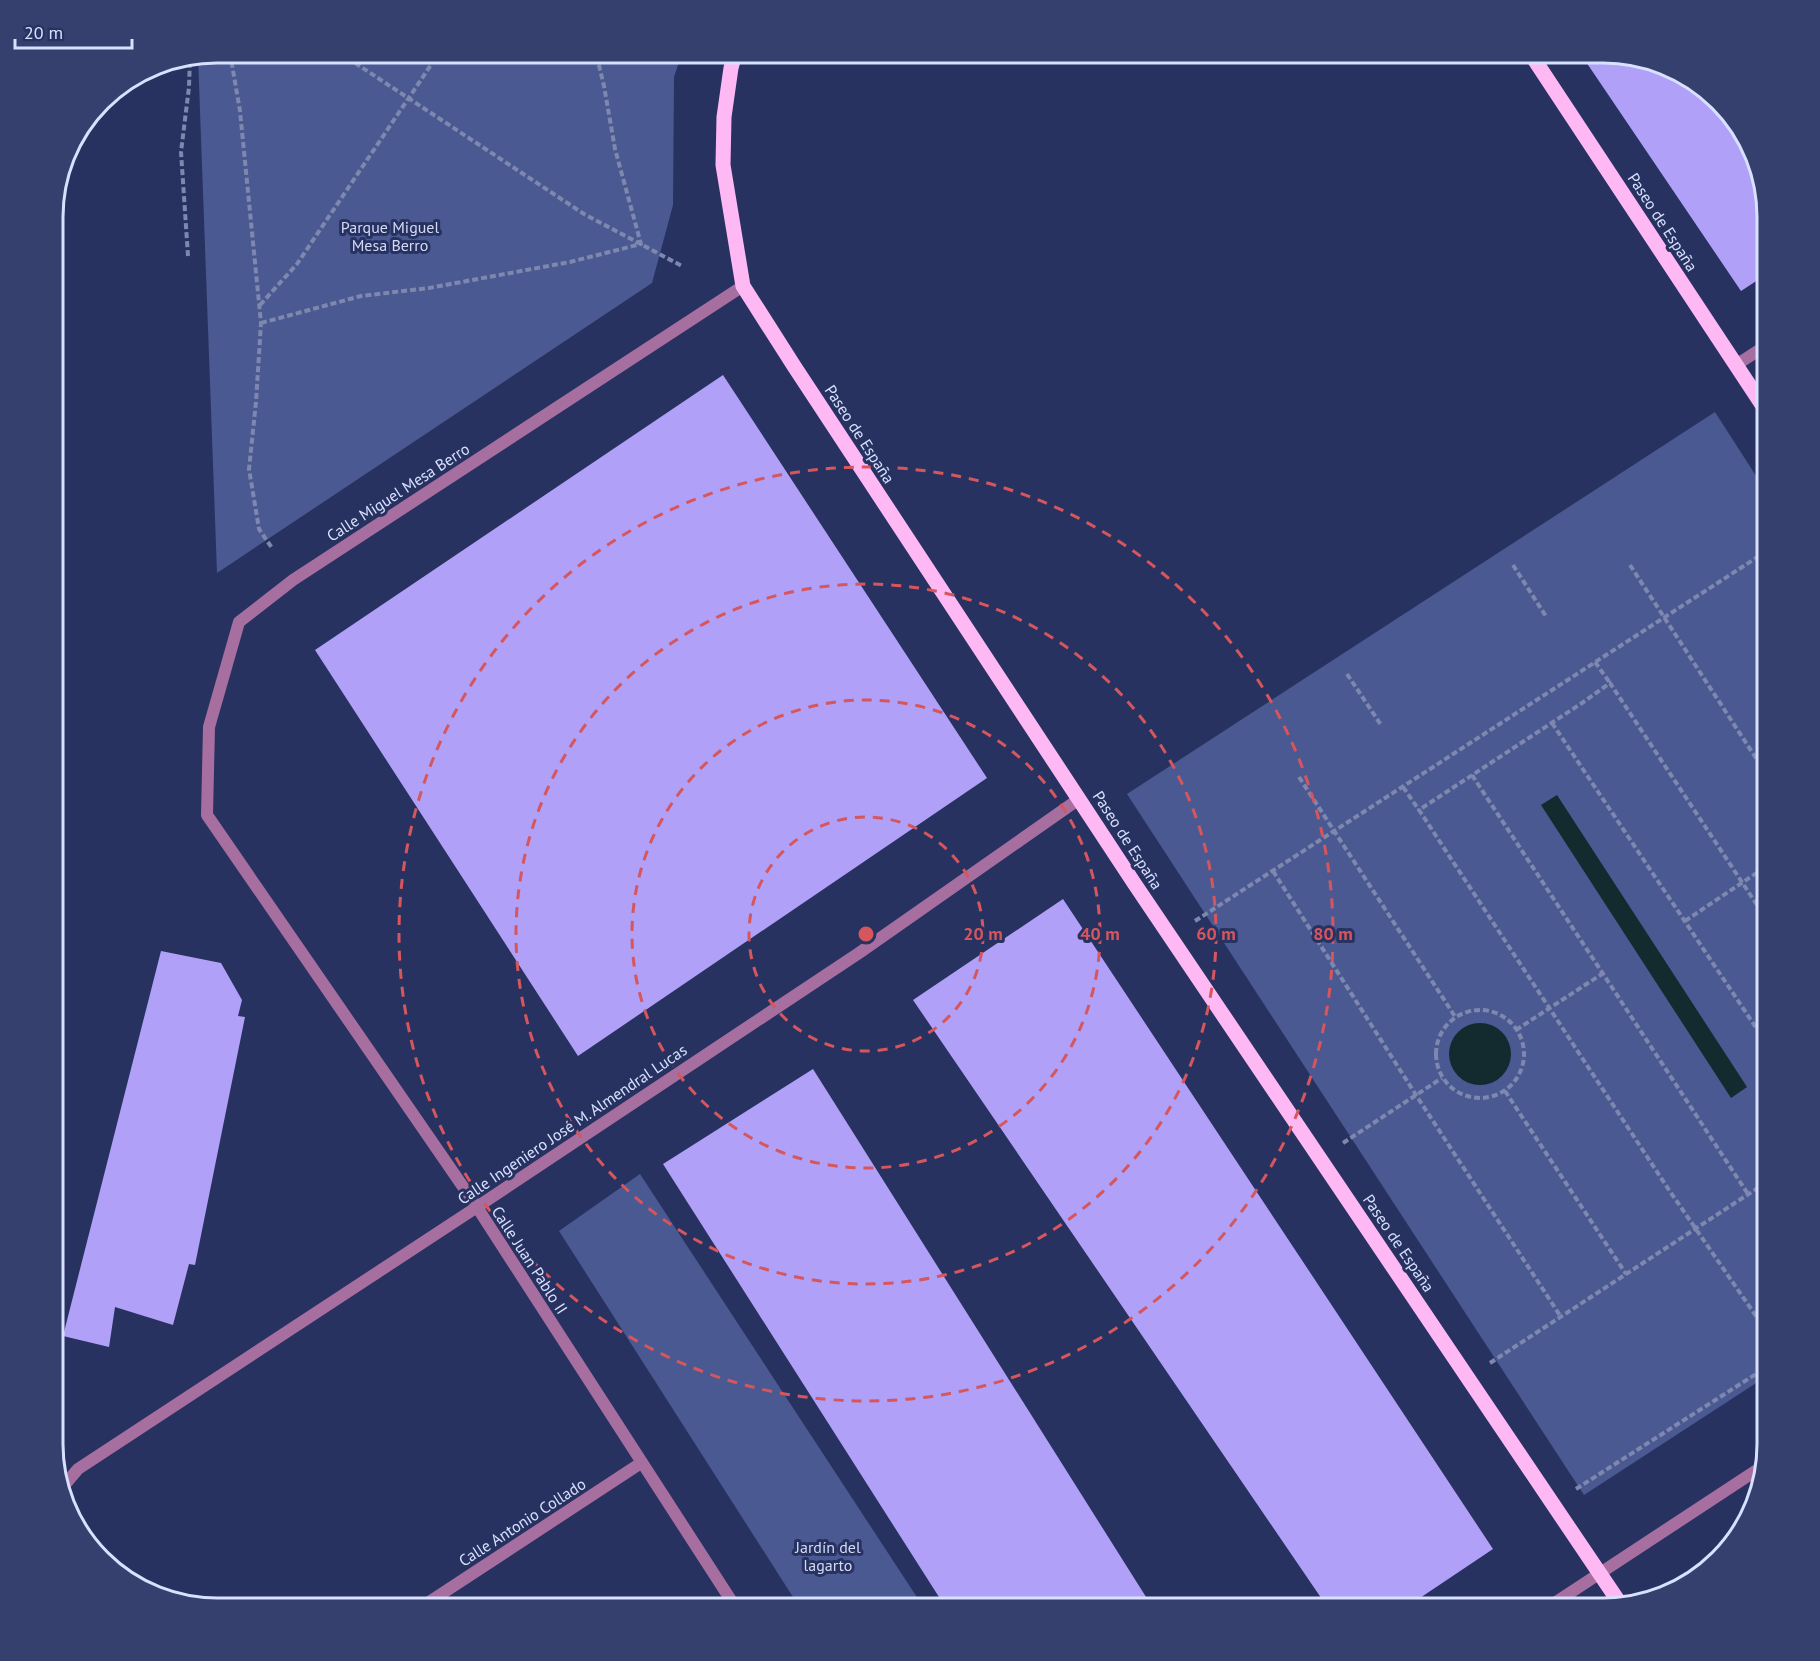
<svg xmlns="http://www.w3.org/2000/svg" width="1820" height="1661" font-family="'PT Sans',sans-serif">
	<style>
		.green { fill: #4a5992 }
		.water { fill: #132a2f }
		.building { fill: #b1a0f7 }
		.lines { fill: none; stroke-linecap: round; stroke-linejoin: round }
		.path { stroke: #7e87ae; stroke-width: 4; stroke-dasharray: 6 3; stroke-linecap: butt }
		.minor { stroke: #a76f9f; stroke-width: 12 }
		.primary { stroke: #feb9f4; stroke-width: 15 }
		.ring { fill: none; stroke: #d6565e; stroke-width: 3; stroke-dasharray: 10 8 }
		.labels { text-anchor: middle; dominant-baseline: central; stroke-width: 6; stroke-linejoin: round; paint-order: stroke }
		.street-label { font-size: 16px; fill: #d8e1ff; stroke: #283261 }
		.park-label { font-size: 16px; fill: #d3dbf5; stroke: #283261 }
		.rim { fill: none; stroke: #d8e1ff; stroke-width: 3 }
		.centre { fill: #d6565e; stroke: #283261; stroke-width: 3 }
		.ring-label { font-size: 18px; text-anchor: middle; font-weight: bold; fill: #d6565e; stroke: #283261; stroke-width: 6; stroke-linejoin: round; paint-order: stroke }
	</style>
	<rect width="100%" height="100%" fill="#283261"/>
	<!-- green -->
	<path class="green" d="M217 53H682L674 77 673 205 652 283 217 573 198 56Z
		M1715 412 1767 493V1376L1584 1495 1127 794Z
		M640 1174 924 1608H800L559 1231Z"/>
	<!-- water -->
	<path class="water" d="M1557 795 1747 1087 1731 1098 1541 805Z
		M1449 1054a31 31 0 1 1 62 0a31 31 0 1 1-62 0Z"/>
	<!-- building -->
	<path class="building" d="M1580 53H1604L1667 65 1720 101 1755 153 1767 206V274L1741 291Z
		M723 375 987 778 578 1056 315 650Z
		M1063 899 1493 1549 1405 1608H1328L913 1000Z
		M161 951 221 963 242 1000 238 1016 245 1017 195 1265 189 1264 173 1325 115 1307 109 1347 63 1336Z
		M813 1069 1153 1608H946L663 1164Z"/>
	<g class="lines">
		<!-- path -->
		<path class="path" d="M230 53 240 111 261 323 256 402 249 469 259 529 272 548
			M340 53 584 214 682 266
			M188 256 181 152 189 87 190 58
			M260 305 297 264 439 53
			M261 323 361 296 429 288 570 262 641 244 615 149 604 86 596 53
			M1513 565 1547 618
			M1630 565 1767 775
			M1595 662 1610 683
			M1347 674 1381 725
			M1552 723 1767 1044
			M1472 775 1748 1194
			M1299 777 1456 1018
			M1403 787 1419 810
			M1767 824 1765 839 1767 852
			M1273 871 1416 1095 1561 1317
			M1767 920 1610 683 1582 703 1419 810 1669 1190 1767 1332
			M1195 921 1767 551
			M1685 921 1767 866
			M1436 1054a44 44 0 1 1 88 0a44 44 0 1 1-88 0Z
			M1516 1030 1602 974
			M1505 1091 1626 1274
			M1343 1143 1442 1078
			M1490 1363 1767 1182
			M1576 1489 1767 1367"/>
		<!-- minor -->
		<path class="minor" d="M1736 365 1767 345
			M61 1489 78 1469 477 1207 859 953 1079 799
			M420 1608 641 1463
			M736 1608 477 1207 207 815 209 727 239 622 293 580 743 286
			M1547 1608 1763 1466"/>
		<!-- primary -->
		<path class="primary" d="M735 53 731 68 724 117 723 165 743 286 794 366 1134 883 1621 1605
			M1530 53 1767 412"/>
	</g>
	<!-- distance rings -->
	<g class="ring">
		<circle cx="866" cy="934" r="117"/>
		<circle cx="866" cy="934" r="234"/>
		<circle cx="866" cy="934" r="350"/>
		<circle cx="866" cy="934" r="467"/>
	</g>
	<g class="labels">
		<!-- street labels -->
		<g class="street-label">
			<text transform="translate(1663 222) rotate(57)">Paseo de España</text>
			<text transform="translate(860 434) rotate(57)">Paseo de España</text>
			<text transform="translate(398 492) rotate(-33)">Calle Miguel Mesa Berro</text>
			<text transform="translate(1128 840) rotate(57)">Paseo de España</text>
			<text transform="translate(572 1124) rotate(-34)">Calle Ingeniero José M. Almendral Lucas</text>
			<text transform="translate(1399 1243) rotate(56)">Paseo de España</text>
			<text transform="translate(530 1260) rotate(57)">Calle Juan Pablo II</text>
			<text transform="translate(522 1522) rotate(-33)">Calle Antonio Collado</text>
		</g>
		<!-- park labels -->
		<g class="park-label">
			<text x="390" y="227">Parque Miguel<tspan x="390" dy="18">Mesa Berro</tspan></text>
			<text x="828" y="1547">Jardín del<tspan x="828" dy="18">lagarto</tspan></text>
		</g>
	</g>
	<!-- crop -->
	<path d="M0 0H1820V1661H0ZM217 63H1603A154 154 0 0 1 1757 217V1444A154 154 0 0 1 1603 1598H217A154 154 0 0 1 63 1444V217A154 154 0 0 1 217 63Z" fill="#36406e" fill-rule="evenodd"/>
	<path class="rim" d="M217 63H1603A154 154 0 0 1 1757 217V1444A154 154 0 0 1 1603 1598H217A154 154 0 0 1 63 1444V217A154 154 0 0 1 217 63Z"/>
	<circle cx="866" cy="934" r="9" class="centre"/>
	<g class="ring-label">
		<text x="983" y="940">20 m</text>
		<text x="1100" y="940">40 m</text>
		<text x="1216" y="940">60 m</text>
		<text x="1333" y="940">80 m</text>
	</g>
	<!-- scale -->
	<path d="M15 39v9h117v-9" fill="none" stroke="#d8e1ff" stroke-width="3"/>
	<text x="24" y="39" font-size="18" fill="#d8e1ff" stroke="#283261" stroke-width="4.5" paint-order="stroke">20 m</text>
</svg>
